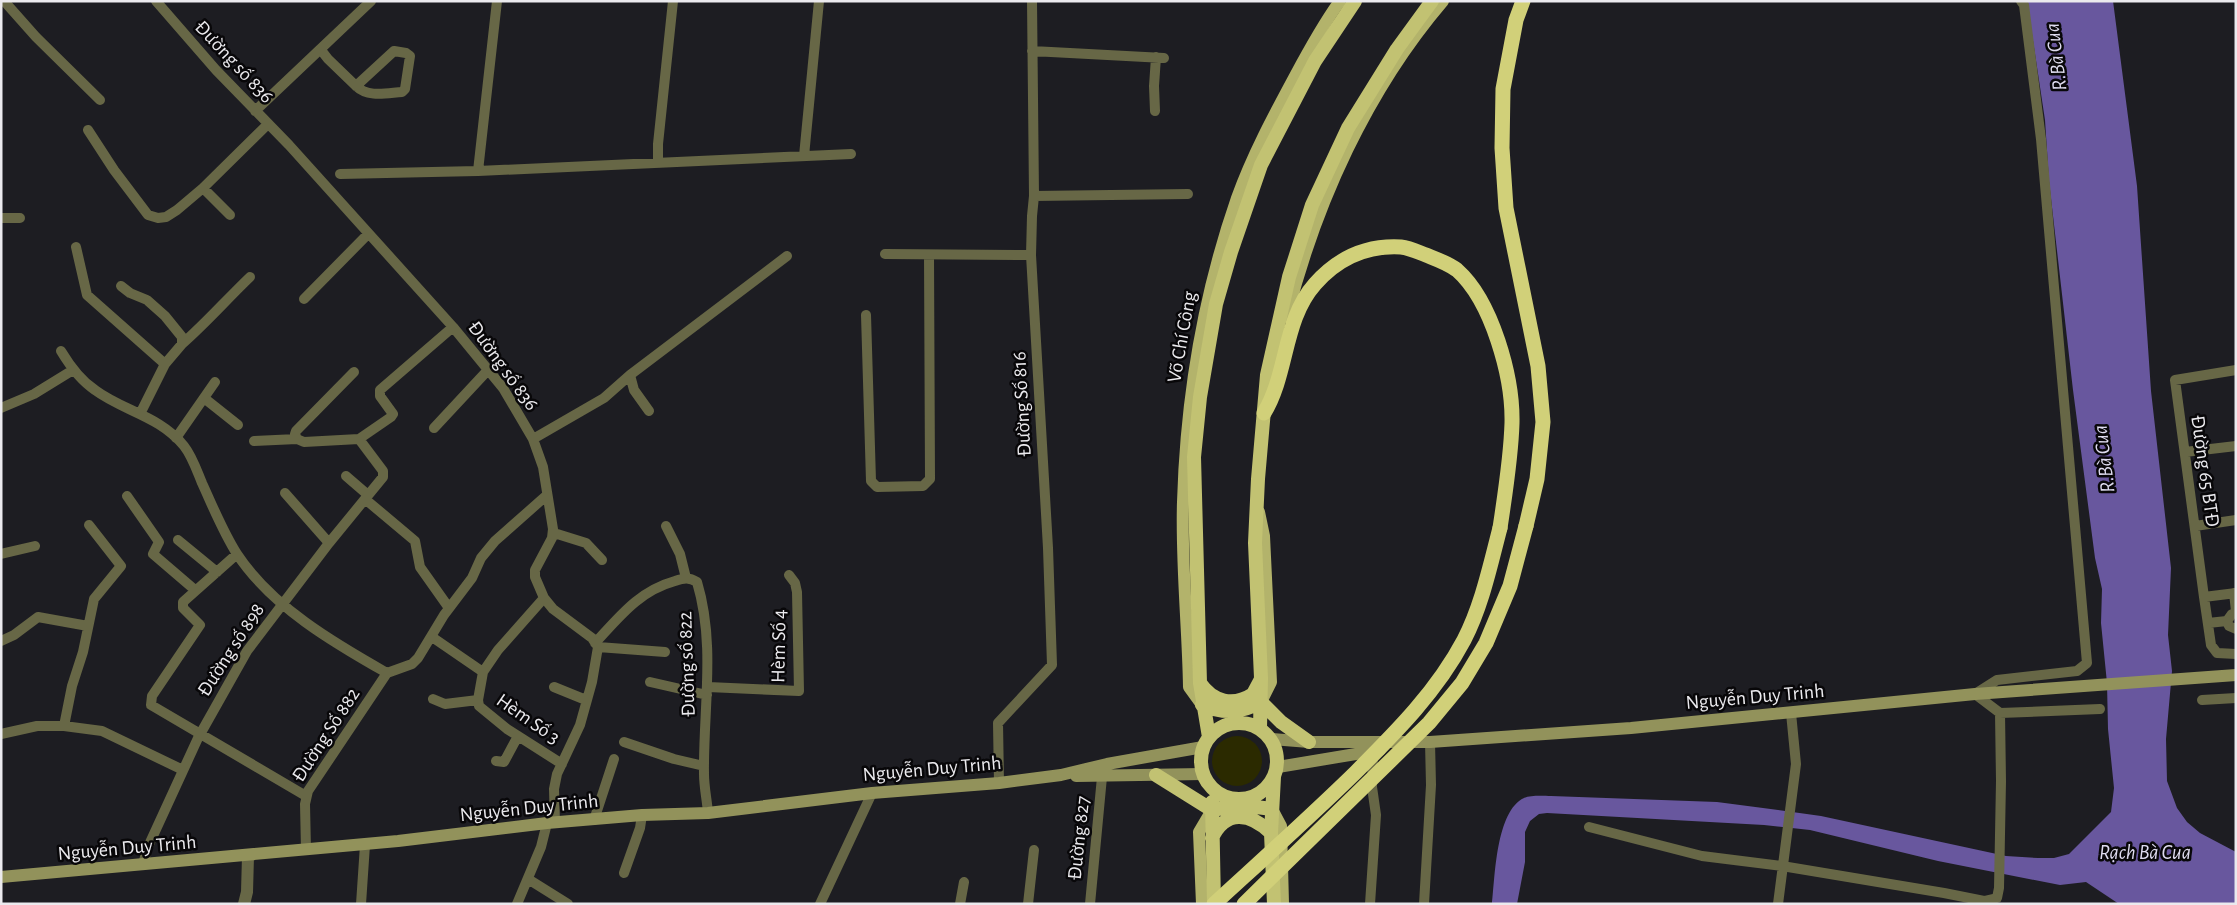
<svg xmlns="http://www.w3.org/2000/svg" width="2237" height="905" font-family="'Alegreya Sans',sans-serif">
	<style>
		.green { fill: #2b2a00 }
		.water { fill: #68579e }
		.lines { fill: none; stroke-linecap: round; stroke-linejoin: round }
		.minor { stroke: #676746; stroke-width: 10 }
		.tertiary { stroke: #676746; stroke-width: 12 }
		.secondary { stroke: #92925b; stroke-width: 12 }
		.primary { stroke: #b3b36b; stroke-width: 12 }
		.trunk { stroke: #c2c272; stroke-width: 14 }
		.motorway { stroke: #d1d079; stroke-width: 15 }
		.motorway-bridge { stroke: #d1d079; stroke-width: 15 }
		.labels { text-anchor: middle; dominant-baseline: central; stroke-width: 5; stroke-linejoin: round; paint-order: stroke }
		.street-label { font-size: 20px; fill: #ebeaee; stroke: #080709 }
		.water-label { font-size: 21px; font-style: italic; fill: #dedbef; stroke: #080709 }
	</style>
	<rect width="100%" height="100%" fill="#1d1d22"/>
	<!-- green -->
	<path class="green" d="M1212 761a25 25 0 1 1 50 0a25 25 0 1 1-50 0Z"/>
	<!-- water -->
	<path class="water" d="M2027 1H2113L2137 186 2151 391 2171 568 2168 635 2172 671 2166 739 2167 781 2177 808 2187 822 2200 833 2236 852V904H2119L2086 882 2060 885 1938 861 1810 830 1764 825 1547 813 1539 814 1530 821 1525 832V862L1517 904H1492C1495 877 1496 811 1524 798 1531 795 1543 796 1551 796L1717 802 1763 808 1821 816 2006 856 2038 858H2054L2069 854 2111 812 2114 788 2108 729 2107 683 2101 623 2102 589 2095 558 2073 390 2049 181 2045 120Z"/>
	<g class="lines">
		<!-- minor -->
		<path class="minor" d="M4 1 36 37 100 100
			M156 1 216 70 289 145 453 327 503 388 533 439 543 467 553 529 552 538 535 570V577L544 598 553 609 592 638 598 647 592 682 580 725 557 774 554 789 555 823
			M2021 1 2024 5 2041 139 2087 663 2077 671 1997 680 1975 694 2000 713 2100 709
			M321 50 328 59 356 86C368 98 387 93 402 92L405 89 410 56 406 53 394 51 356 86
			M1032 51 1164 58
			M255 111 371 1
			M1155 111 1154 86 1156 57
			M88 130 114 170 148 215 158 218 166 217 177 210 203 188 268 124
			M804 156 819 1
			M658 162V144L673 1
			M478 171 497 1
			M340 174 478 171 851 154
			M203 188 230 215
			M1034 196 1188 194
			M1 218H20
			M76 247 87 295 165 364
			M885 254 1031 255
			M121 286 130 293 147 300 165 316 182 337V344L165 364 141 412
			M304 299 368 234
			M866 315 871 481 877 487 923 486 930 479 929 255
			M182 344C206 323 227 299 250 277
			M61 351C70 366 80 380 95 390 123 411 160 416 184 446 192 456 197 471 202 483 213 507 223 532 237 554 272 607 334 643 387 673
			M2236 370 2175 380 2204 597 2236 593
			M354 372 296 431 295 434 297 439 304 442 359 439 391 417 393 414 380 396V390L453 327
			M630 375 634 390 649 411
			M204 398 238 425
			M1 408 34 394 73 370
			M434 428 488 370
			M176 438 215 382
			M533 439 604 398 630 375 787 256
			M254 441 297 439
			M2185 452 2236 446
			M346 476 368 495
			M285 493 329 543
			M127 496 159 542 153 554 195 590
			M365 499 415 541 420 567 449 608
			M666 526 680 554 686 578
			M2195 526 2236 520
			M554 533 586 543 602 560
			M178 540 217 572
			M1 554 35 546
			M237 554 183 602V608L200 625 152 696 151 705 306 796
			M2234 593 2236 611
			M2204 597 2211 645 2217 653 2236 654
			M2236 613 2232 614 2227 621 2229 626 2236 629
			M2208 623 2227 621
			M432 637 483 672 478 700 479 706 507 729 562 764
			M1 641 14 635 38 617 88 626
			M595 643C620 616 639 591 675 581 684 578 689 577 697 582 716 645 703 710 704 774 704 787 707 800 708 813
			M598 647 665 652
			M483 672 498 650 544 598
			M387 673 412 664 418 658 444 615 472 578 481 558 495 541 547 495
			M650 682 707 695
			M554 687 586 700
			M708 687 799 691 797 592 795 583 789 575
			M433 699 445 704 478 700
			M2202 700 2236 698
			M64 726 72 686 83 652 94 599 121 566 89 525
			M1 734 37 726H64L102 731 183 770
			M624 742 674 759 704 766
			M496 761 504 762 518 736
			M999 783 998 723 1052 665 1048 548 1031 255 1032 216 1034 196 1032 1
			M594 820 614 759
			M1589 827 1702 856 1782 866 1944 893 1984 901 1997 898 1999 888 2001 781 2000 713
			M306 850 305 804 308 791 387 673
			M143 865 147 849 198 738 247 651 329 543 383 477V471L359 439
			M624 873 640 828 642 815
			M528 879 568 904
			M361 904 365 845
			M517 904 541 847 547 823
			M820 904 872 793
			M960 904 964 882
			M1028 904 1034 850
			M1090 904 1102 777
			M1370 904 1376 815 1372 787 1373 753
			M1424 904 1431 785 1430 742
			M1778 904 1796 764 1791 713"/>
		<!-- tertiary -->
		<path class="tertiary" d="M244 904 247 892 248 856"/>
		<!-- secondary -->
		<path class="secondary" d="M1272 739 1309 742H1430L1631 728 1975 694 2236 675
			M1278 767 1380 750
			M1076 776 1203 774
			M1 877 398 841 547 823 642 815 708 813 872 793 999 783 1061 775 1107 764 1203 747"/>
		<!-- primary -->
		<path class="primary" d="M1287 316C1316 203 1367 90 1443 1
			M1259 512 1264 536 1271 682 1261 702
			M1202 705 1189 687C1188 626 1181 563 1183 502 1186 399 1203 296 1237 198 1252 156 1274 115 1295 76 1309 50 1323 24 1340 1
			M1272 809 1281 826 1283 904
			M1202 904 1199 832 1212 810"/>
		<!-- trunk -->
		<path class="trunk" d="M1200 683C1213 702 1233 707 1253 694L1261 679
			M1261 702 1281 722 1309 742
			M1202 705C1223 714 1241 713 1261 702
			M1201 761a38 38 0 1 1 76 0a38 38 0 1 1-76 0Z
			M1260 728 1261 678 1255 543 1258 479 1267 375 1289 277 1312 205 1348 128 1397 49 1432 1
			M1209 737 1200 683 1194 457 1200 397 1216 304 1231 252 1261 165 1315 61 1355 1
			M1156 775 1212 810 1241 805 1272 809
			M1212 802 1214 904
			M1212 838C1226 809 1250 813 1271 833
			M1274 904 1271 833 1274 777"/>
		<!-- motorway -->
		<path class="motorway" d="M1523 1 1516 20 1503 89 1502 148 1506 208 1538 366 1543 422 1537 479 1526 526
			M1264 413C1288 374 1283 320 1315 284 1338 258 1367 245 1401 247 1410 248 1418 252 1426 255 1436 259 1448 263 1457 270 1492 301 1513 377 1512 423 1511 458 1505 494 1500 528"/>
		<!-- motorway-bridge -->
		<path class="motorway-bridge" d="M1214 904C1262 860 1310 817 1356 772 1397 731 1437 691 1464 640 1482 605 1490 566 1500 528
			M1244 904 1429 723 1462 683 1486 643 1510 586 1526 526"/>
	</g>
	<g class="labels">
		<!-- street labels -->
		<g class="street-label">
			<text transform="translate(234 62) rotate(47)">Đường số 836</text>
			<text transform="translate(1182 337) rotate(-80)">Võ Chí Công</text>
			<text transform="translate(503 366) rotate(54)">Đường số 836</text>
			<text transform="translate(1022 404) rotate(-93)">Đường Số 816</text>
			<text transform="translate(2205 471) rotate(82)">Đường 65 BTĐ</text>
			<text transform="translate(779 646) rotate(-89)">Hèm Số 4</text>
			<text transform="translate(231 650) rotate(-57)">Đường số 898</text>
			<text transform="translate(687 664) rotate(-92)">Đường số 822</text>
			<text transform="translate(1755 697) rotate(-5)">Nguyễn Duy Trinh</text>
			<text transform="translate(528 719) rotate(35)">Hèm Số 3</text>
			<text transform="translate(326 735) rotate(-57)">Đường Số 882</text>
			<text transform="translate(932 769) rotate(-5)">Nguyễn Duy Trinh</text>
			<text transform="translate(529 808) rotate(-6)">Nguyễn Duy Trinh</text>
			<text transform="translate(1079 838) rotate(-84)">Đường 827</text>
			<text transform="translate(127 848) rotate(-5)">Nguyễn Duy Trinh</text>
		</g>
		<!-- water labels -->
		<g class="water-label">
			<text transform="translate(2056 57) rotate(-97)">R.Bà Cua</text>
			<text transform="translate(2104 459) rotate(-97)">R.Bà Cua</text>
			<text x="2145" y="852">Rạch Bà Cua</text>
		</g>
	</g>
	<!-- border -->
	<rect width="2237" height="905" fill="none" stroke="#ebeaee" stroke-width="5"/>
</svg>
